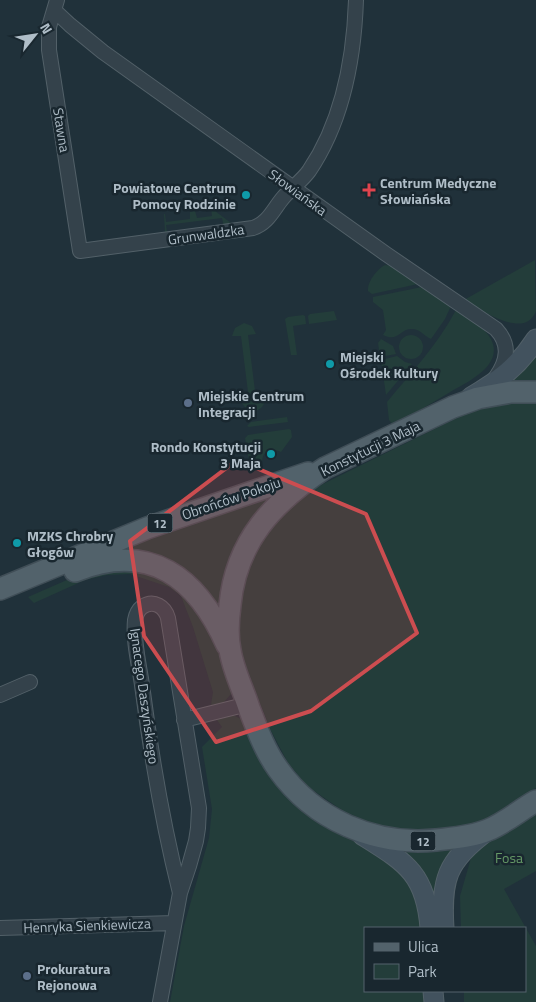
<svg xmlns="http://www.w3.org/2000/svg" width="536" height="1002" font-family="'Titillium Web',sans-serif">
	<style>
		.green { fill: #233d3a }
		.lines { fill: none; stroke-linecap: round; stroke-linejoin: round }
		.street-casing { stroke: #526068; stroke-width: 16 }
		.secondary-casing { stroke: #526068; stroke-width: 21 }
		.primary-casing { stroke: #404e57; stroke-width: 24 }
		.street { stroke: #34424b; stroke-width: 14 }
		.secondary { stroke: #42525e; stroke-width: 19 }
		.primary { stroke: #52626b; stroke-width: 21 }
		.marked { fill: #cc4d50; fill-opacity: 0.2; stroke: #cc4d50; stroke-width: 4; stroke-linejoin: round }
		.health-dot { fill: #e0444e; stroke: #19272f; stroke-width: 2 }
		.culture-dot { fill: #0f9aa8; stroke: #19272f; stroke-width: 2 }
		.service-dot { fill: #5c6f8a; stroke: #19272f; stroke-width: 2 }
		.labels { text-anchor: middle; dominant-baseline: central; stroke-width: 5; stroke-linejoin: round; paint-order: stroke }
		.shield { fill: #19272f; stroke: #829099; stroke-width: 1 }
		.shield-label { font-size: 12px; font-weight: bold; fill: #afbdc7 }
		.street-label { font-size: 14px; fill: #afbdc7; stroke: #19272f }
		.poi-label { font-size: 14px; font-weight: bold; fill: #afbdc7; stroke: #19272f; text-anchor: start }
		.park-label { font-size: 14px; fill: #659966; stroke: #19272f }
	</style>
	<rect width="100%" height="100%" fill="#20313a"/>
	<!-- green -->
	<path class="green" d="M211 208 235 226 224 227 222 218 166 225 167 232 165 233 164 214H165L166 222 190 219V212L195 211 197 218 212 216Z
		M535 260C535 272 536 301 536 311 525 341 480 309 464 300Z
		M385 265 392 266 418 284 372 294 368 291C367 282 377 269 385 265Z
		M422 287 451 306 445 319 431 339C424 336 421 330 413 329 399 328 399 343 383 335L386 330 383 310 373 302V297Z
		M456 310C467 318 485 327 491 339 505 367 464 383 447 394 429 405 411 415 393 425L389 420 387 402C411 373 438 344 456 310Z
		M334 311 337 320 309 324 308 316 310 314Z
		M303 315 305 316 306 324 293 326 297 355H291L285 319 288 317Z
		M244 323 252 326 256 334 248 335 256 399 265 398C265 405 262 408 256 411H248L241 402 249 400 241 336H232L235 328Z
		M399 347a12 12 0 1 1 24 0a12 12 0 1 1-24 0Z
		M381 339 393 346 396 354 380 357 378 343Z
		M536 355V382L512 384 511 381 524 370Z
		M397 356 405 362 412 364 386 395 381 360Z
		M510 401 536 402V788L492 816 468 826 414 832 382 828 343 811 307 786 288 763 270 729 246 666 240 645 236 615 242 580 261 538 296 500 323 484 467 413Z
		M287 417 288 422 249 427 247 426 251 422Z
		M289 429 291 430 292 437 281 452C268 446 261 452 262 467L251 471 245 438 248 435Z
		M277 490 222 613 210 598 105 554Z
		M139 568 179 585 212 635 231 686V694L223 703 211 705 213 692 193 627 181 596 169 587 130 574 107 575 85 580 34 603 28 597 83 573Z
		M233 715 241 719 268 774 285 795 323 826 382 855 403 873 419 902 422 928H365V991H425L426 1002H170L184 926 209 838 212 809 202 747 222 727 217 720Z
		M536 810V871L504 889 536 946V1002H464V991H525V928H461L460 896 473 851Z
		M454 845 457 850 436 904 402 851 404 848Z"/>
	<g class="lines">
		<!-- street casing -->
		<g class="street-casing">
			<path id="street" d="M57 0 49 27V50L80 251 253 228C268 223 273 210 282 199 290 189 301 182 309 171 343 121 354 59 356 0
				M54 10 70 25 103 52 386 254 496 329C510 344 508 360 496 377
				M0 695 30 682
				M184 720 248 704
				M0 928 174 923
				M160 1002 180 893 189 866 196 841 198 828 199 808 168 618C165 607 154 599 142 607 138 610 136 615 135 620 133 641 139 664 142 685 151 755 163 825 180 893"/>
		</g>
		<!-- secondary casing -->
		<g class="secondary-casing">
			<path id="secondary" d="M471 397C498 381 518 367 536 339
				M362 835C405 862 426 873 430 928
				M444 928C441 880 446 861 487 831
				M433 991 434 1002"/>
		</g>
		<!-- primary casing -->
		<g class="primary-casing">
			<path id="primary" d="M536 392H511L478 398 453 407 325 468C273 502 236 541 230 605 228 620 227 636 230 650 233 670 243 689 249 708 257 729 265 751 278 769 314 820 375 846 436 840 453 838 471 837 488 830 505 823 520 810 536 801
				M75 571C150 541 197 577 227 645
				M0 589 147 528 308 473"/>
		</g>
		<!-- street -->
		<use href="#street" class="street"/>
		<!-- secondary -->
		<use href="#secondary" class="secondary"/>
		<!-- primary -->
		<use href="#primary" class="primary"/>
	</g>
	<!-- marked area -->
	<path class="marked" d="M237 460 366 514 417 633 311 711 216 742 144 636 130 541Z"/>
	<!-- markers -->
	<path class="health-dot" d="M366.5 182.5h5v5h5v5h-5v5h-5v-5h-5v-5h5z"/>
	<g class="culture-dot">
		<circle cx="246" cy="195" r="5"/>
		<circle cx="330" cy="364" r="5"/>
		<circle cx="271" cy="454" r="5"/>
		<circle cx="17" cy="543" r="5"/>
	</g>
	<g class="service-dot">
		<circle cx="188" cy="403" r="5"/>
		<circle cx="27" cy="976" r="5"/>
	</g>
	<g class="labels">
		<!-- shield labels -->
		<g class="shield">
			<rect x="147.5" y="513.5" width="25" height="19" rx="4"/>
			<rect x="410.5" y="831.5" width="25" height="19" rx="4"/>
		</g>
		<g class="shield-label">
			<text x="160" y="523">12</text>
			<text x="423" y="841">12</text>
		</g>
		<!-- street labels -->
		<g class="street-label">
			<text transform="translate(62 130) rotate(81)">Stawna</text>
			<text transform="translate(298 192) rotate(36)">Słowiańska</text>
			<text transform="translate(206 234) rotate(-8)">Grunwaldzka</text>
			<text transform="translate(370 448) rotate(-26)">Konstytucji 3 Maja</text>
			<text transform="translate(231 498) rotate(-19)">Obrońców Pokoju</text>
			<text transform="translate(145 696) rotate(82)">Ignacego Daszyńskiego</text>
			<text transform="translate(87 925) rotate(-2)">Henryka Sienkiewicza</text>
		</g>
		<!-- poi labels -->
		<g class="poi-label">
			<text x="380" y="182">Centrum Medyczne<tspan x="380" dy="16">Słowiańska</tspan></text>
			<text x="236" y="187" text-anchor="end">Powiatowe Centrum<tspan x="236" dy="16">Pomocy Rodzinie</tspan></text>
			<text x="340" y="356">Miejski<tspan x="340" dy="16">Ośrodek Kultury</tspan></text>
			<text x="198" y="395">Miejskie Centrum<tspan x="198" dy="16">Integracji</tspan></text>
			<text x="261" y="446" text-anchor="end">Rondo Konstytucji<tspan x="261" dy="16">3 Maja</tspan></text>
			<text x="27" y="535">MZKS Chrobry<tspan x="27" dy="16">Głogów</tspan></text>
			<text x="37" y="968">Prokuratura<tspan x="37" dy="16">Rejonowa</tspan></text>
		</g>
		<!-- park labels -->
		<g class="park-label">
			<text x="509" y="857">Fosa</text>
		</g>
	</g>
	<!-- legend -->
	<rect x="364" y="927" width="162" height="65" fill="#19272f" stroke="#55636c"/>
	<rect x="374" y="943" width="25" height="8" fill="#52626b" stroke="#55636c"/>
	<text x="408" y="952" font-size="15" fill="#afbdc7">Ulica</text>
	<rect x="374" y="964" width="25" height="15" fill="#233d3a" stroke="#55636c"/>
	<text x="408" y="977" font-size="15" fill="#afbdc7">Park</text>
	<!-- north arrow -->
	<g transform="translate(35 35) rotate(60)" stroke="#19272f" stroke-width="4" paint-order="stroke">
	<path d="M0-4L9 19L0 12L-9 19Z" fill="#afbdc7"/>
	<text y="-8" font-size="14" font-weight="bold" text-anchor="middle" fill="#afbdc7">N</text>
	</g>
</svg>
